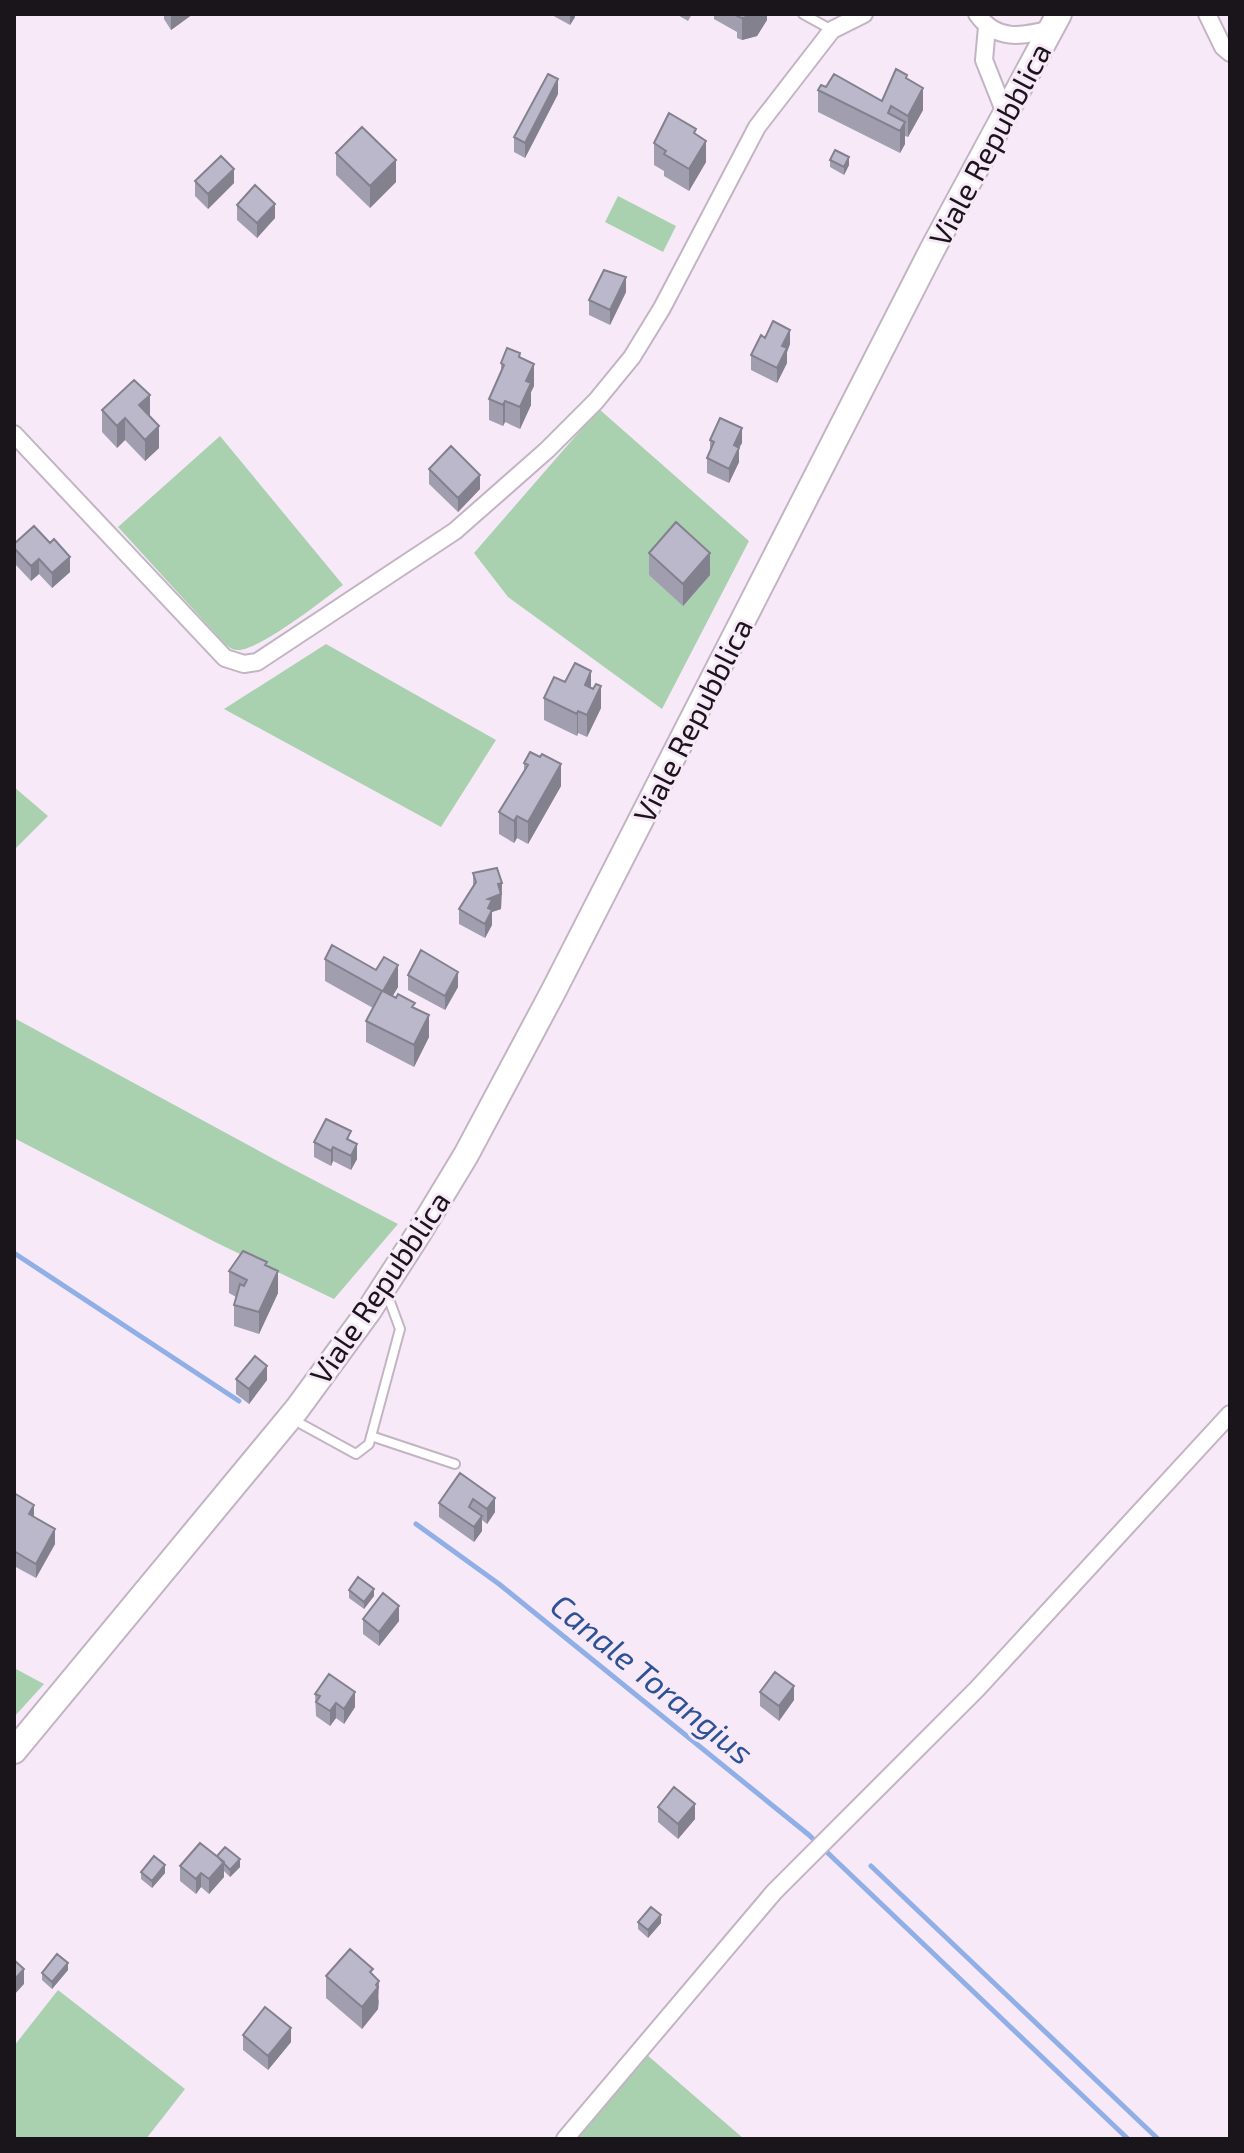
<svg xmlns="http://www.w3.org/2000/svg" width="1244" height="2153" font-family="'Exo 2',sans-serif">
	<style>
		.green { fill: #a9d1b0 }
		.lines { fill: none; stroke-linecap: round; stroke-linejoin: round }
		.stream { stroke: #8fafe6; stroke-width: 5 }
		.lane-casing { stroke: #c3b4c4; stroke-width: 12 }
		.street-casing { stroke: #c3b4c4; stroke-width: 20 }
		.secondary-casing { stroke: #c3b4c4; stroke-width: 28 }
		.lane { stroke: #fff; stroke-width: 8 }
		.street { stroke: #fff; stroke-width: 16 }
		.secondary { stroke: #fff; stroke-width: 24 }
		.wall { fill: #a19eaf }
		.shaded-wall { fill: #83818e }
		.building { fill: #bbb8cb; stroke: #83818e; stroke-width: 2 }
		.labels { text-anchor: middle; dominant-baseline: central; stroke-width: 6; stroke-linejoin: round; paint-order: stroke }
		.street-label { font-size: 30px; fill: #1a151b; stroke: #f8e9f9 }
		.water-label { font-size: 32px; font-style: italic; fill: #2d5295; stroke: #f8e9f9 }
	</style>
	<rect width="100%" height="100%" fill="#f8e9f9"/>
	<!-- green -->
	<path class="green" d="M618 196 676 226 663 252 605 222Z
		M599 409 749 541 662 709 508 597 474 553Z
		M220 436 343 585C323 600 259 651 237 650 228 650 219 637 213 631L118 527Z
		M326 644 496 740 441 827 224 709Z
		M14 787 48 816 14 850Z
		M14 1018 283 1164 398 1224 334 1299 215 1242 14 1138Z
		M14 1668 44 1684 14 1717Z
		M58 1990 185 2089 146 2139H14V2046Z
		M646 2054 744 2139H573Z"/>
	<g class="lines">
		<!-- stream -->
		<path class="stream" d="M14 1253 239 1401
			M416 1524 499 1584 809 1835 1128 2139
			M871 1866 1158 2139"/>
		<!-- lane casing -->
		<g class="lane-casing">
			<path id="lane" d="M803 14 832 30
				M294 1420 356 1454 369 1444 400 1329 386 1291
				M371 1436 455 1464"/>
		</g>
		<!-- street casing -->
		<g class="street-casing">
			<path id="street" d="M977 14C996 41 1021 37 1051 29
				M1207 14 1223 47 1230 53
				M987 27 984 60 1005 113
				M14 434 225 658 244 664 257 662 455 531 547 450 596 401 632 357 662 308 757 127 832 30 864 14
				M565 2139 774 1892 977 1689 1230 1414"/>
		</g>
		<!-- secondary casing -->
		<g class="secondary-casing">
			<path id="secondary" d="M14 1751 297 1409 368 1312 417 1236 466 1155 553 992 932 250 1059 14"/>
		</g>
		<!-- lane -->
		<use href="#lane" class="lane"/>
		<!-- street -->
		<use href="#street" class="street"/>
		<!-- secondary -->
		<use href="#secondary" class="secondary"/>
	</g>
	<!-- wall -->
	<path class="wall" d="M164 14H193L171 30 164 19Z
		M550 14H575V17L570 25Z
		M676 14H692L688 21Z
		M714 14H767V20L757 36 742 40 737 38V32L714 19Z
		M907 79 923 110 908 137 905 136V144L900 153 818 112V90L826 87 882 101Z
		M558 94 525 158 514 152V137Z
		M696 135 706 162 689 191 664 176V171L654 165V143Z
		M336 153 396 182 370 208 336 175Z
		M830 160 849 165 844 175 830 167Z
		M195 181 234 183 208 209 195 196Z
		M237 205 275 218 257 238 237 220Z
		M626 292 610 325 589 315V300Z
		M765 338 790 344 787 352V363L777 383 751 370V355Z
		M520 358 534 386 531 392V405L520 429 505 422 503 426 489 420V399L501 373V363Z
		M102 410 150 416 159 448 145 461 125 440 117 448 102 432Z
		M710 440 742 443 739 448V462L729 483 707 473V458L710 452Z
		M429 469 480 489 458 512 429 484Z
		M14 544 70 572 52 588 39 574 31 581 14 563Z
		M649 553 710 575 683 606 649 575Z
		M565 682 591 688 601 708 587 737 578 733 577 736 544 720V698Z
		M524 763 561 786 528 844 517 838 514 843 499 834V812L524 771Z
		M473 873 502 883 501 909 492 912V925L485 938 459 924V909L473 887Z
		M325 959 398 987 392 996 415 1008 429 1037 414 1067 366 1042V1021L373 1008 325 981Z
		M408 975 458 987 445 1010 408 990Z
		M351 1141 357 1159 351 1170 333 1161 331 1166 314 1157V1142Z
		M267 1266 278 1293 259 1334 234 1326V1305L236 1297 229 1293V1271Z
		M236 1379 267 1380 249 1404 236 1394Z
		M460 1473 495 1512 487 1524 482 1520V1531L474 1542 439 1517V1503Z
		M14 1493 55 1544 36 1578 14 1566Z
		M349 1590 374 1596 364 1609 349 1598Z
		M363 1619 399 1621 379 1646 363 1634Z
		M760 1692 794 1700 779 1721 760 1706Z
		M315 1694 355 1707 344 1724 336 1718 330 1726 316 1716Z
		M658 1807 695 1819 678 1839 658 1822Z
		M216 1856 240 1867 230 1877 224 1871V1877L209 1894 201 1887 196 1894 180 1881V1866Z
		M141 1872 165 1873 152 1888 141 1879Z
		M638 1922 661 1923 648 1938 638 1929Z
		M68 1970 52 1989 42 1980V1973Z
		M373 1975 379 2002 378 2009 362 2029 326 1998V1976Z
		M243 2035 291 2042 268 2070 243 2050Z"/>
	<!-- shaded-wall -->
	<path class="shaded-wall" d="M172 14H193L171 30V15Z
		M570 14H575V17L570 25Z
		M758 14H767V20L757 36 742 40V18Z
		M558 79V94L525 158V143Z
		M923 88V110L908 137V116Z
		M905 122V144L900 153V131Z
		M706 141V162L689 191V169Z
		M849 157V165L844 175V167Z
		M396 160V182L370 208V186Z
		M234 169V183L208 209V194Z
		M275 204V218L257 238V223Z
		M626 277V292L610 325V310Z
		M790 330V344L787 352V363L777 383V368L782 346Z
		M534 364V386L531 392V405L520 429V407L526 381Z
		M150 395V417L139 405Z
		M505 401V422L503 426V405Z
		M125 418V440L117 448V426Z
		M159 426V448L145 461V440Z
		M742 428V443L739 448V462L729 483V469L734 445Z
		M480 475V489L458 512V498Z
		M710 553V575L683 606V584Z
		M70 557V572L52 588V573Z
		M39 559V574L31 581V566Z
		M591 671V693L585 685Z
		M601 686V708L587 737V715Z
		M578 711V733L577 736V714Z
		M561 764V786L528 844V822Z
		M517 816V838L514 843V821Z
		M502 883 501 909 492 912V925L485 938V924L488 899 498 884Z
		M398 965V987L383 1013V991Z
		M458 972V987L445 1010V996Z
		M429 1015V1037L414 1067V1045Z
		M357 1144V1159L351 1170V1156Z
		M333 1147V1161L331 1166V1151Z
		M278 1271V1293L259 1334V1312Z
		M267 1366V1380L249 1404V1389Z
		M495 1498V1512L487 1524V1509Z
		M34 1505V1520L29 1514Z
		M482 1516V1531L474 1542V1527Z
		M55 1529V1544L36 1578V1564Z
		M374 1589V1596L364 1609V1602Z
		M399 1606V1621L379 1646V1632Z
		M794 1686V1700L779 1721V1706Z
		M355 1692V1707L344 1724V1709Z
		M336 1703V1718L330 1726V1711Z
		M695 1804V1819L678 1839V1824Z
		M240 1859V1867L230 1877V1870Z
		M224 1862V1877L209 1894V1879Z
		M165 1865V1873L152 1888V1881Z
		M201 1873V1887L196 1894V1879Z
		M661 1915V1923L648 1938V1930Z
		M68 1963V1970L52 1989V1982Z
		M24 1969V1984L14 1995V1980Z
		M379 1981 378 2009 362 2029V2007Z
		M291 2028V2042L268 2070V2056Z"/>
	<!-- building -->
	<path class="building" d="M738 14H758L742 18 737 16Z
		M896 69 907 75 906 78 923 88 908 116 891 106 888 113 905 122 900 131 818 90 821 85 826 87 834 74 882 101Z
		M548 74 558 79 525 143 514 137Z
		M669 113 696 129 694 133 706 141 689 169 664 154 666 151 654 143Z
		M362 127 396 160 370 186 336 153Z
		M835 150 849 157 844 167 830 160Z
		M221 156 234 169 208 194 195 181Z
		M255 185 275 204 257 223 237 205Z
		M604 270 626 277 610 310 589 300Z
		M773 321 790 330 782 346 787 348 777 368 751 355 761 335 765 338Z
		M507 348 520 353 519 357 534 364 526 381 531 383 520 407 505 401 503 405 489 399 504 365 501 363Z
		M134 380 150 395 139 405 159 426 145 440 125 418 117 426 102 410Z
		M720 418 742 428 734 445 739 448 729 469 707 458 714 442 710 440Z
		M451 446 480 475 458 498 429 469Z
		M676 522 710 553 683 584 649 553Z
		M34 526 50 543 54 539 70 557 52 573 39 559 31 566 14 548V544Z
		M575 663 591 671 585 685 593 689 596 684 601 686 587 715 578 711 577 714 544 698 554 677 565 682Z
		M530 752 540 757 542 754 561 764 528 822 517 816 514 821 499 812 528 765 524 763Z
		M497 868 502 883 498 884 501 894 488 899 492 900 488 908 492 910 485 924 459 909 476 882 473 873Z
		M332 945 376 970 384 957 398 965 383 991 396 998 398 994 415 1003 412 1007 429 1015 414 1045 366 1021 382 991 325 959Z
		M421 950 458 972 445 996 408 975Z
		M326 1119 351 1131 347 1139 357 1144 351 1156 333 1147 331 1151 314 1142Z
		M243 1251 267 1262 265 1265 278 1271 259 1312 234 1305 240 1284 244 1286 247 1280 229 1271Z
		M255 1356 267 1366 249 1389 236 1379Z
		M460 1473 495 1498 487 1509 473 1499 469 1507 482 1516 474 1527 439 1503Z
		M14 1493 34 1505 29 1514 55 1529 36 1564 14 1551Z
		M358 1577 374 1589 364 1602 349 1590Z
		M383 1593 399 1606 379 1632 363 1619Z
		M775 1672 794 1686 779 1706 760 1692Z
		M329 1674 355 1692 344 1709 336 1703 330 1711 316 1702 320 1696 315 1694Z
		M674 1787 695 1804 678 1824 658 1807Z
		M200 1843 224 1862 209 1879 201 1873 196 1879 180 1866Z
		M225 1847 240 1859 230 1870 217 1856Z
		M154 1856 165 1865 152 1881 141 1872Z
		M651 1907 661 1915 648 1930 638 1922Z
		M350 1949 373 1969 370 1972 379 1981 376 1985 378 1987 362 2007 326 1976Z
		M57 1954 68 1963 52 1982 42 1973Z
		M14 1960 24 1969 14 1980Z
		M265 2007 291 2028 268 2056 243 2035Z"/>
	<g class="labels">
		<!-- street labels -->
		<g class="street-label">
			<text transform="translate(989 144) rotate(-62)">Viale Repubblica</text>
			<text transform="translate(692 720) rotate(-63)">Viale Repubblica</text>
			<text transform="translate(379 1287) rotate(-56)">Viale Repubblica</text>
		</g>
		<!-- water labels -->
		<g class="water-label">
			<text transform="translate(653 1678) rotate(39)">Canale Torangius</text>
		</g>
	</g>
	<!-- border -->
	<rect width="1244" height="2153" fill="none" stroke="#1a151b" stroke-width="32"/>
</svg>
